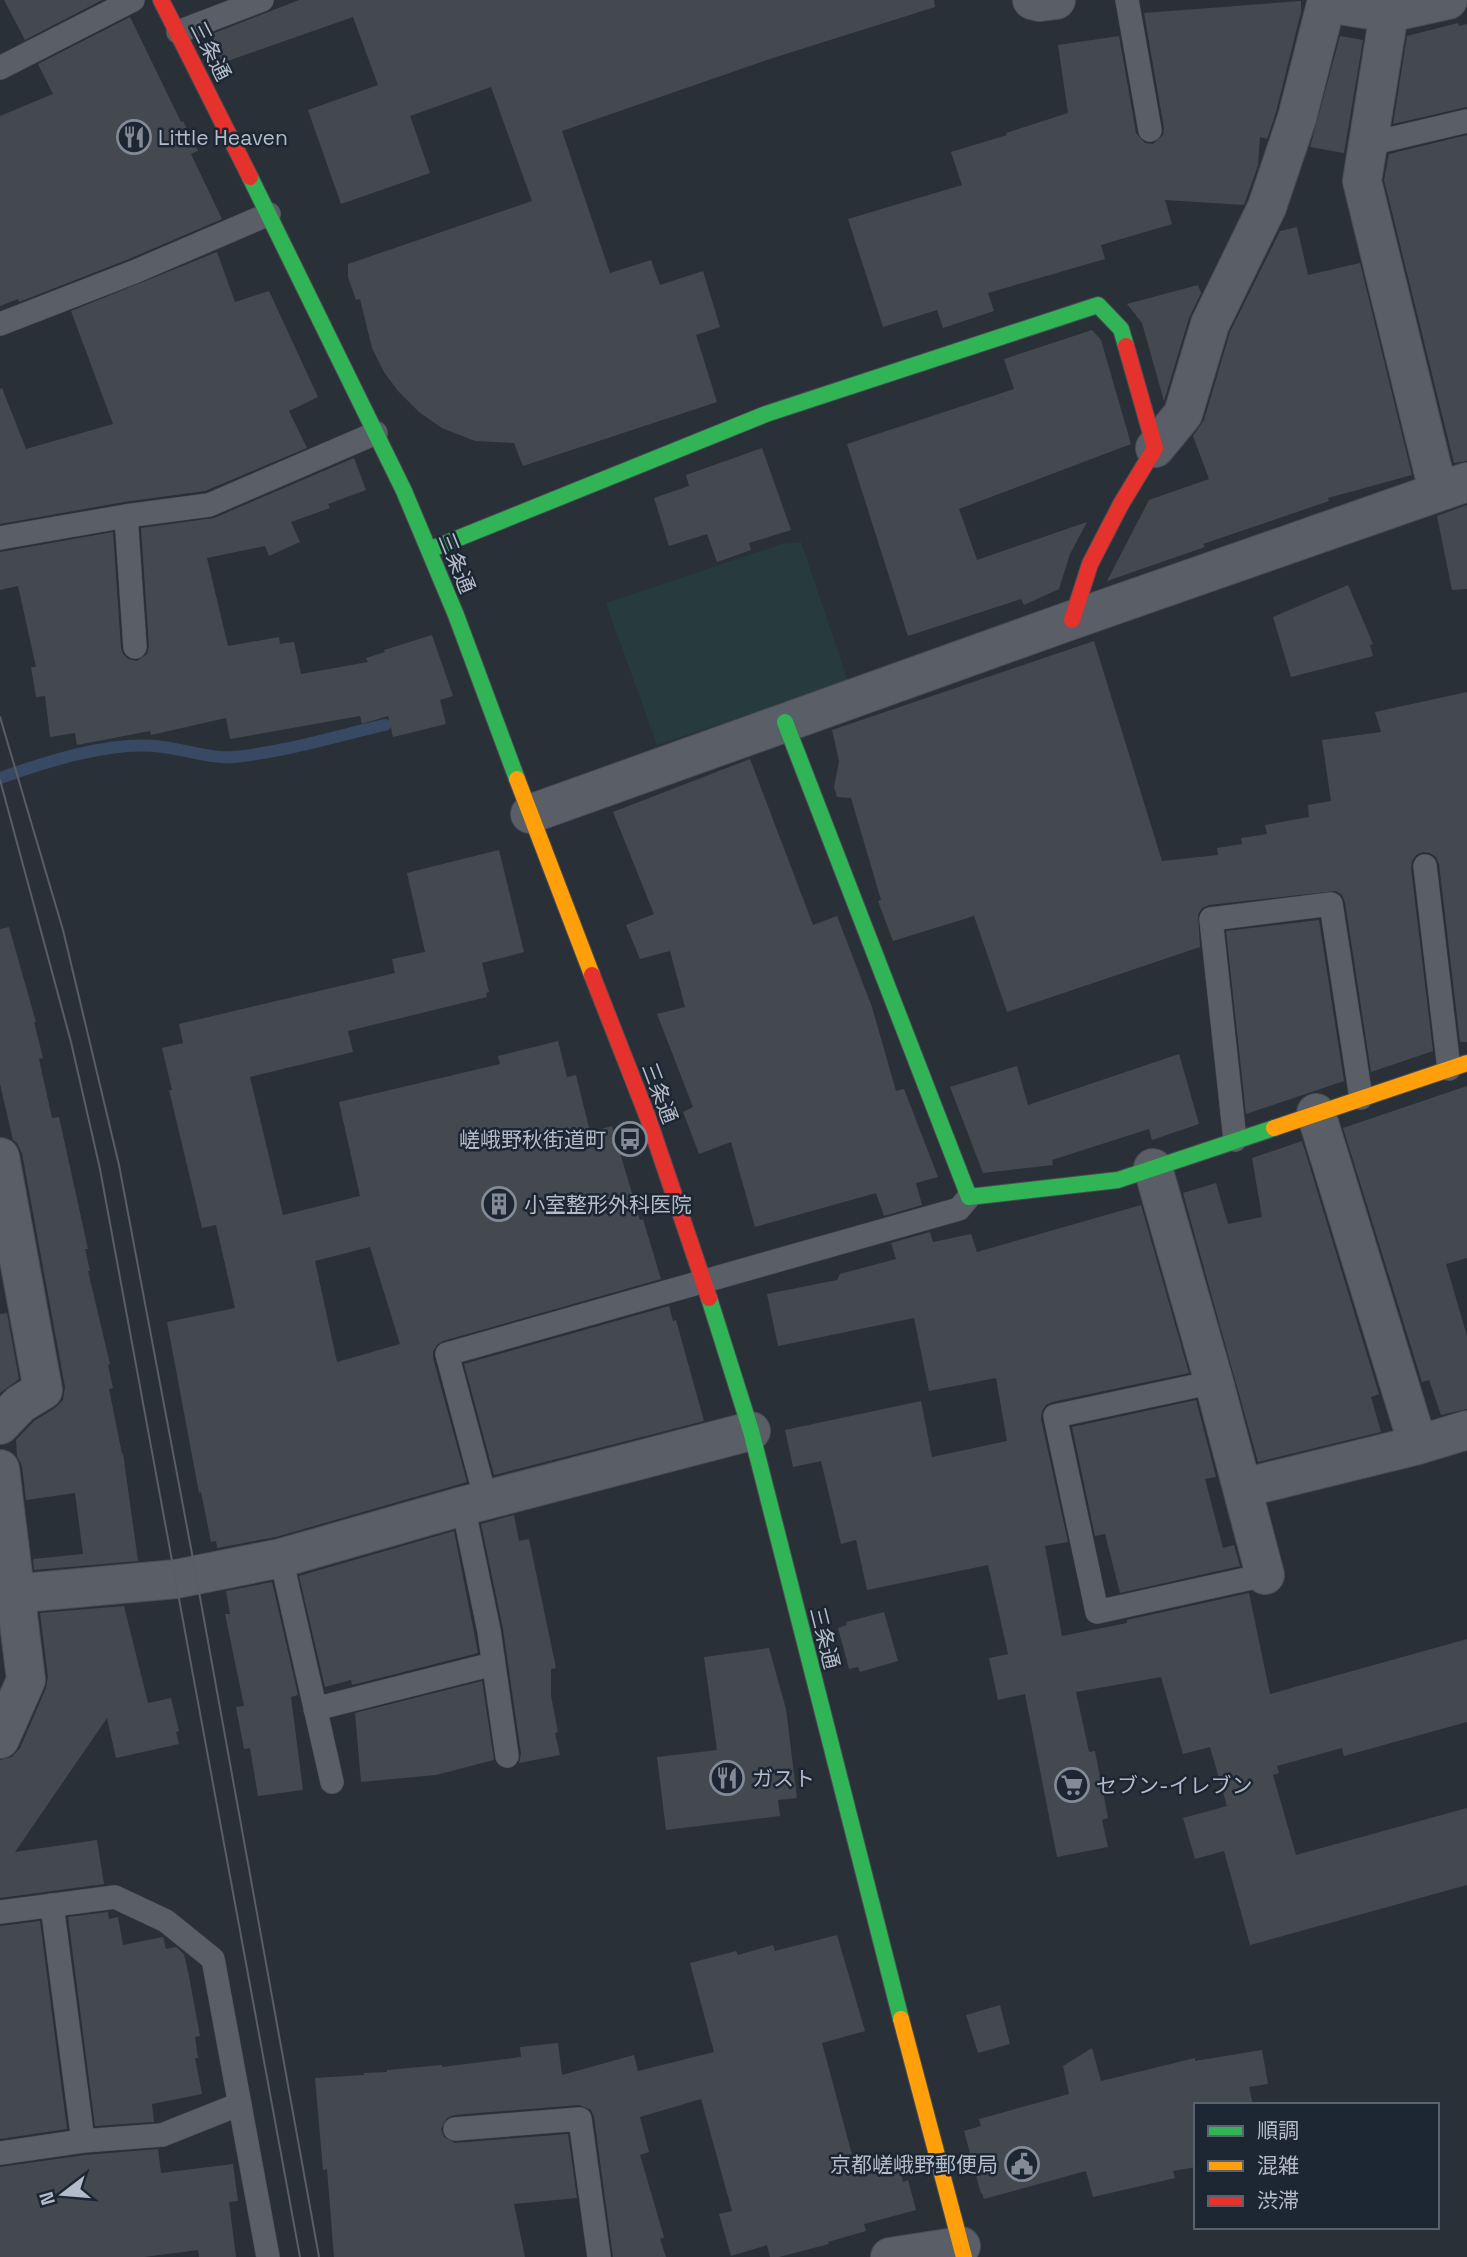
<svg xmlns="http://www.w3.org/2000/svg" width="1467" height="2257" font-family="'Space Grotesk','Noto Sans JP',sans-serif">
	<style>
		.green { fill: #273a3e }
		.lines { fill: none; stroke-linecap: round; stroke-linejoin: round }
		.stream { stroke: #384963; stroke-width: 12 }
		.building { fill: #444950; fill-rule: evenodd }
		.lane-casing { stroke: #484c53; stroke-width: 24 }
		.street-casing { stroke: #484c53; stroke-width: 40 }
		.fast-casing { stroke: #484c53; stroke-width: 18 }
		.slow-casing { stroke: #484c53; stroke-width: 18 }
		.jam-casing { stroke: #484c53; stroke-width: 18 }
		.lane { stroke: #5a5e66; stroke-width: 23 }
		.street { stroke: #5a5e66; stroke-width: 38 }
		.fast { stroke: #30b455; stroke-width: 16 }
		.slow { stroke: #ff9f0a; stroke-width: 16 }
		.jam { stroke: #e5322d; stroke-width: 16 }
		.tram { stroke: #595d64; stroke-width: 2 }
		.labels { text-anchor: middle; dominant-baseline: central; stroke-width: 5; stroke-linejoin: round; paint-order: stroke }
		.street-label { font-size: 21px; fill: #b4bcc9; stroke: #1d2633 }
		.poi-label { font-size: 21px; fill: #b4bcc9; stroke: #1d2633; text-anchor: start }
	</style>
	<rect width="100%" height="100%" fill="#2a3038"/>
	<!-- green -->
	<path class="green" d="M801 542 848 681 657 745 606 603 782 544Z"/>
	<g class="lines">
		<!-- stream -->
		<path class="stream" d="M0 778C45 762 107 742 155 746 181 748 208 759 234 757 285 752 336 736 385 725"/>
	</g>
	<!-- building -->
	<path class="building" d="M4 0H102L25 40Z
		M299 0H934L935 7 773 58 562 131 610 273 651 260 660 285 703 271 720 327 696 335 717 402 523 466 514 443 475 441 442 428 419 412 398 391 384 372 372 348 360 299 356 300 348 277V264L532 201 491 87 410 116 430 173 341 204 308 110 378 85 353 17 222 63 212 34Z
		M1301 1V12L1276 112 1267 139 1260 137 1258 165 1244 205 1165 200 1172 224 1101 245 1105 259 988 293 994 311 943 328 937 310 883 327 848 219 962 185 951 152 1007 135 1006 133 1068 113 1058 45 1119 36 1136 133 1145 143 1153 144 1163 135 1164 128 1144 13Z
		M130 17 181 122 183 121 198 151 191 154 222 219 129 259 19 302 18 299 0 306V116L53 94 38 64Z
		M1458 23 1459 26 1467 24V107L1393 124 1407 36Z
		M1340 36 1363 40 1344 153 1310 147Z
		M1467 135V461L1454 463 1384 180 1389 154Z
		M1297 227 1308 275 1360 263 1412 475 1328 498 1329 501 1203 544 1205 547 1107 581 1149 500 1209 479 1193 436 1204 420 1230 332 1280 231Z
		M217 252 235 302 269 291 312 384 318 397 289 411 307 448 205 491 124 502 0 524V389L2 388 26 449 113 424 71 311Z
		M1198 285 1201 293 1189 318 1164 401 1142 323 1127 304Z
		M1092 330 1101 340 1131 444 959 509 977 560 1087 522 1070 554 1059 589 1024 605 1021 599 908 636 847 444 1014 389 1004 359Z
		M762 448 791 530 749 543 751 550 717 562 707 534 669 546 654 498 689 486 686 475Z
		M354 458 366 490 328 504 330 508 291 522 300 542 269 556 265 546 207 558 228 646 279 637 280 644 294 642 301 674 368 662 366 658 385 652 384 650 432 635 453 696 440 700 446 724 393 737 388 716 362 724 360 716 230 739 226 718 151 735 150 731 77 745 75 733 50 737 45 696 36 697 31 667H36L18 586 0 590V552L113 532 121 648 123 654 128 659 137 661 147 654 149 646 141 528 214 518Z
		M1467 505V589L1452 590 1437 516Z
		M1348 585 1373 644 1370 645 1373 656 1291 677 1273 617Z
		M1094 641 1162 861 1218 855 1217 848 1242 844 1241 838 1267 834 1265 825 1309 817 1308 805 1331 801 1322 740 1381 732 1375 712 1467 692V1042H1460L1439 864 1436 857 1430 853 1423 852 1416 855 1412 861 1411 868 1433 1051 1371 1072 1345 902 1342 895 1336 891 1209 905 1202 908 1198 914 1200 947 1007 1012 974 916 893 941 878 901 881 900 851 798 837 797 834 787 839 761 832 730Z
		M750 759 813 925 837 916 872 1007 896 1091 904 1089 938 1177 916 1183 922 1205 884 1216 876 1193 755 1227 731 1142 699 1154 683 1112 693 1107 657 1014 685 1007 670 951 640 959 626 925 654 914 613 812Z
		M499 850 524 952 482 963 489 992 486 993 487 997 348 1031 353 1052 250 1077 283 1215 360 1196 339 1102 500 1064 498 1056 558 1041 567 1077 576 1075 590 1132 612 1126 640 1220 643 1219 661 1279 443 1341 437 1345 433 1351V1358L467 1482 276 1537 217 1548 216 1541 211 1542 201 1492 199 1493 167 1322 235 1308 216 1225 202 1228 169 1090H172L162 1048 183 1043 179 1024 395 973 392 959 425 952 407 873ZM370 1247 400 1344 337 1362 315 1261Z
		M1319 920 1344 1081 1246 1114 1226 931Z
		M9 927 36 1022H34L43 1058 39 1059 52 1118 59 1117 88 1249H85L90 1271H88L110 1364 108 1365 113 1388 109 1389 122 1454 123 1453 138 1561 34 1570 33 1559 83 1554 75 1493 26 1500 22 1466 17 1456 16 1440 34 1421 55 1408 63 1400 65 1387 22 1153 17 1143 13 1140 0 1084V929Z
		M1179 1054 1199 1124 1152 1140 1149 1129 1052 1160 1053 1165 983 1173 950 1087 1017 1066 1028 1105Z
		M1467 1086V1258L1446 1264 1467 1336V1409L1441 1415 1429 1380 1422 1382 1343 1128Z
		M1302 1141 1379 1394 1371 1397 1381 1432 1258 1462 1183 1193 1216 1183 1228 1224 1262 1217 1252 1158Z
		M1141 1205 1189 1373 1052 1402 1046 1405 1042 1411 1041 1419 1068 1542 1045 1546 1062 1636 1127 1623V1620L1249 1593 1270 1694 1467 1639V1722L1344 1756 1342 1748 1277 1766 1279 1773 1273 1775 1296 1855 1467 1808V1885L1250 1945 1224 1851 1195 1859 1183 1818 1227 1806 1210 1747 1183 1754 1161 1677 1076 1692 1089 1752 1095 1751 1108 1818 1102 1820 1108 1847 1057 1857 1025 1694 998 1700 989 1658 1008 1654 988 1565 867 1590 856 1540 841 1544 821 1461 793 1467 785 1430 921 1401 932 1457 1007 1441 996 1378 929 1391 914 1318 778 1346 767 1294 837 1280 840 1274 896 1259 891 1243 930 1232 933 1242 971 1234 977 1252Z
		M669 1306 673 1321 676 1320 704 1421 494 1475 464 1364Z
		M7 1313 19 1379 0 1393V1314Z
		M1196 1400 1216 1477 1205 1479 1223 1548 1234 1545 1240 1566 1120 1593 1105 1534 1095 1536 1072 1427Z
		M514 1515 519 1541 529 1539 556 1668 551 1669V1696L558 1732 555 1733 560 1755 519 1763 521 1754 503 1629 481 1524Z
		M454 1531 478 1653 352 1685 351 1680 325 1687 299 1576Z
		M272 1582 298 1695 291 1697 303 1790 258 1796 250 1748 244 1749 236 1707 244 1706 225 1614H230L226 1591Z
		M124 1606 148 1703 171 1698 179 1731 176 1732 179 1744 116 1758 107 1718 15 1852 97 1840 104 1884 0 1898V1760L12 1757 20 1748 46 1688 48 1677 40 1613Z
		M884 1612 898 1661 860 1672 858 1667 849 1669 838 1628 847 1625 846 1622Z
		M769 1648 786 1709 797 1798 778 1800 780 1816 666 1830 657 1757 717 1750 704 1657Z
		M482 1681 494 1760 436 1775 361 1782 355 1713Z
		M108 1912 109 1919 118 1917 123 1945 163 1937 166 1949 176 1947 184 1954 189 1976 200 2036 195 2037 198 2058H195L202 2094 152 2104 154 2122 95 2126 68 1917Z
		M40 1921 67 2129 0 2139V1926Z
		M837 1935 865 2031 822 2043 858 2177 899 2166 903 2182 908 2180 916 2210 864 2224 866 2231 828 2242 829 2244 779 2257H770L767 2245 731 2256 719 2214 732 2211 701 2099 640 2117 649 2152 640 2155 664 2237 660 2239 666 2257H613L594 2117 591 2110 579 2105 454 2115 447 2118 441 2129 444 2137 455 2143 568 2134 577 2198 514 2204 525 2257H334L327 2169 323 2170 315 2078 364 2075V2073L387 2072V2070L442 2065V2067L521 2057 520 2047 558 2043 562 2075 634 2055 638 2071 714 2052 690 1963 736 1951 738 1955 773 1945 775 1951Z
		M1000 2005 1010 2044 978 2053 966 2015Z
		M1092 2048 1101 2081 1195 2058V2061L1262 2050 1268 2084 1249 2087 1253 2105H1196V2167L1173 2171 1175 2178 1093 2197 1086 2171 984 2199 982 2193 981 2194 964 2131 981 2126 979 2119 1069 2094 1063 2066Z
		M158 2149 161 2173 233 2164 238 2201 229 2202 236 2257H199L198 2250 144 2257H0V2167L85 2155Z"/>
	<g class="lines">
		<!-- lane casing -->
		<g class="lane-casing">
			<path id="lane" d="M1127 0 1150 130
				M178 32 262 0
				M0 68 133 0
				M1369 144 1467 121
				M0 324 134 272 269 214
				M126 516 135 647
				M0 538 126 516 209 505 376 433
				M1425 866 1449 1069
				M1235 1140 1211 919 1331 904 1361 1098
				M1214 1382 1055 1416 1097 1612 1265 1575
				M486 1500 447 1354 959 1209 969 1197
				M463 1506 489 1631 507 1756
				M281 1558 332 1782
				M315 1709 493 1664
				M52 1905 83 2141
				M0 1912 115 1897 166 1921 213 1959 268 2257
				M455 2129 580 2119 599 2257
				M0 2153 83 2141 162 2135 240 2104"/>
		</g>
		<!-- street casing -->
		<g class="street-casing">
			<path id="street" d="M1032 0 1040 2 1056 0
				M1327 3 1389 13 1448 0
				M1389 13 1362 181 1438 491
				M1155 448 1183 414 1210 324 1267 207 1297 118 1327 0
				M530 814 1072 620 1467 482
				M1316 1113 1418 1445 1467 1430
				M0 1157 43 1390 20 1404 0 1425
				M1153 1168 1214 1382 1265 1575
				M0 1469 26 1680 0 1739
				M1243 1488 1418 1445
				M0 1595 176 1579 281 1558 463 1506 751 1431
				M890 2257 961 2246"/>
		</g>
		<!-- fast casing -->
		<g class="fast-casing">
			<path id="fast" d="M250 177 404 491 456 615 517 779
				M429 550 766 414 1098 305 1121 329 1126 346
				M785 722 969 1197 1118 1180 1274 1128
				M709 1298 751 1431 901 2019"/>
		</g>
		<!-- slow casing -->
		<g class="slow-casing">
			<path id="slow" d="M517 779 592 975
				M1274 1128 1467 1063
				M901 2019 964 2257"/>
		</g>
		<!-- jam casing -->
		<g class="jam-casing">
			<path id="jam" d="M161 0 250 177
				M1072 620 1090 564 1121 504 1155 448 1126 346
				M592 975 648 1118 709 1298"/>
		</g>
		<!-- lane -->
		<use href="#lane" class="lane"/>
		<!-- street -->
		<use href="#street" class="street"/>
		<!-- fast -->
		<use href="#fast" class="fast"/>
		<!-- slow -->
		<use href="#slow" class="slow"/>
		<!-- jam -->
		<use href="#jam" class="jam"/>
		<!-- tram -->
		<path class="tram" d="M0 717 63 930 119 1165 196 1575 319 2257
			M0 780 71 1042 100 1169 300 2257"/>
	</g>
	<!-- icons -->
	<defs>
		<g id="restaurant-ring" transform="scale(1.75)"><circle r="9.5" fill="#1d2633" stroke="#848b96" stroke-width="1.5"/><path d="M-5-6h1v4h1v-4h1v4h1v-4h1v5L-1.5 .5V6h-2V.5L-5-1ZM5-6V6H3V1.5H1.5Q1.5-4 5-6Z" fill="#848b96"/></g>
		<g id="bus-ring" transform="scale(1.75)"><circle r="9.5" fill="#1d2633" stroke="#848b96" stroke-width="1.5"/><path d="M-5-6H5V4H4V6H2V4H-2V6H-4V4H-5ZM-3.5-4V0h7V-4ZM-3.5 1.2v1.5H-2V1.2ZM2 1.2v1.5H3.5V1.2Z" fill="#848b96"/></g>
		<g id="building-ring" transform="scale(1.75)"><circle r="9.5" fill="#1d2633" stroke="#848b96" stroke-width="1.5"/><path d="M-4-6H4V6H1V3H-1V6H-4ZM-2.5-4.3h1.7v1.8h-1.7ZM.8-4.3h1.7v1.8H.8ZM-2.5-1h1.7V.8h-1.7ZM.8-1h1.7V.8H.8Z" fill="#848b96"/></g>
		<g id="supermarket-ring" transform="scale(1.75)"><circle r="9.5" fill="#1d2633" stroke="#848b96" stroke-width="1.5"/><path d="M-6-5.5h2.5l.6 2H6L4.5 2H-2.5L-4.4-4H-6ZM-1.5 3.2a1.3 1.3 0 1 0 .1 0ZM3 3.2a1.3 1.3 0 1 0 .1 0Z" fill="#848b96"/></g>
		<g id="civic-ring" transform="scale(1.75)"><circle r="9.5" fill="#1d2633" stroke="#848b96" stroke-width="1.5"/><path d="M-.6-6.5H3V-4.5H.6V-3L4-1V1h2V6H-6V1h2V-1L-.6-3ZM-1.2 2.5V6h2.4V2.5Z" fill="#848b96"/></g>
	</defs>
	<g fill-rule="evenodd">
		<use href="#restaurant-ring" x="134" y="137"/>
		<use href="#bus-ring" x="630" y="1139"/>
		<use href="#building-ring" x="499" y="1204"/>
		<use href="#restaurant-ring" x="727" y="1778"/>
		<use href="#supermarket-ring" x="1072" y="1785"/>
		<use href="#civic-ring" x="1022" y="2164"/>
	</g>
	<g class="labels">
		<!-- street labels -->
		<g class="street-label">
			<text transform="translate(211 51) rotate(63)">三条通</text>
			<text transform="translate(457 563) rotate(68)">三条通</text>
			<text transform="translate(660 1093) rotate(69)">三条通</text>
			<text transform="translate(825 1638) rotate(76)">三条通</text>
		</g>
		<!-- poi labels -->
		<g class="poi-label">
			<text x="158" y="137">Little Heaven</text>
			<text x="606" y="1139" text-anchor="end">嵯峨野秋街道町</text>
			<text x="524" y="1204">小室整形外科医院</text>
			<text x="752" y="1778">ガスト</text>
			<text x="1096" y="1785">セブン-イレブン</text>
			<text x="998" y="2164" text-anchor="end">京都嵯峨野郵便局</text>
		</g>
	</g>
	<!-- legend -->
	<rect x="1194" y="2103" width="245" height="126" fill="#1d2633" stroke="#59626f" stroke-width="2"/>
	<rect x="1208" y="2126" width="35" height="10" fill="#30b455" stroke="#59626f" stroke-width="2"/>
	<text x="1257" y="2138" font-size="21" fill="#b4bcc9">順調</text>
	<rect x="1208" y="2161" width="35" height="10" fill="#ff9f0a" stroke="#59626f" stroke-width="2"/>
	<text x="1257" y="2173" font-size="21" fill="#b4bcc9">混雑</text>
	<rect x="1208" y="2196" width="35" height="10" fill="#e5322d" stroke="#59626f" stroke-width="2"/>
	<text x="1257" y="2208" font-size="21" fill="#b4bcc9">渋滞</text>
	<!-- north arrow -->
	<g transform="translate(63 2194) rotate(254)" stroke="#1d2633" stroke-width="5" paint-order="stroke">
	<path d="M0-5L12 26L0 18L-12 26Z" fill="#b4bcc9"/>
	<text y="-10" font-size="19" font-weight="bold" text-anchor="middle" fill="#b4bcc9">N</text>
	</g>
</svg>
